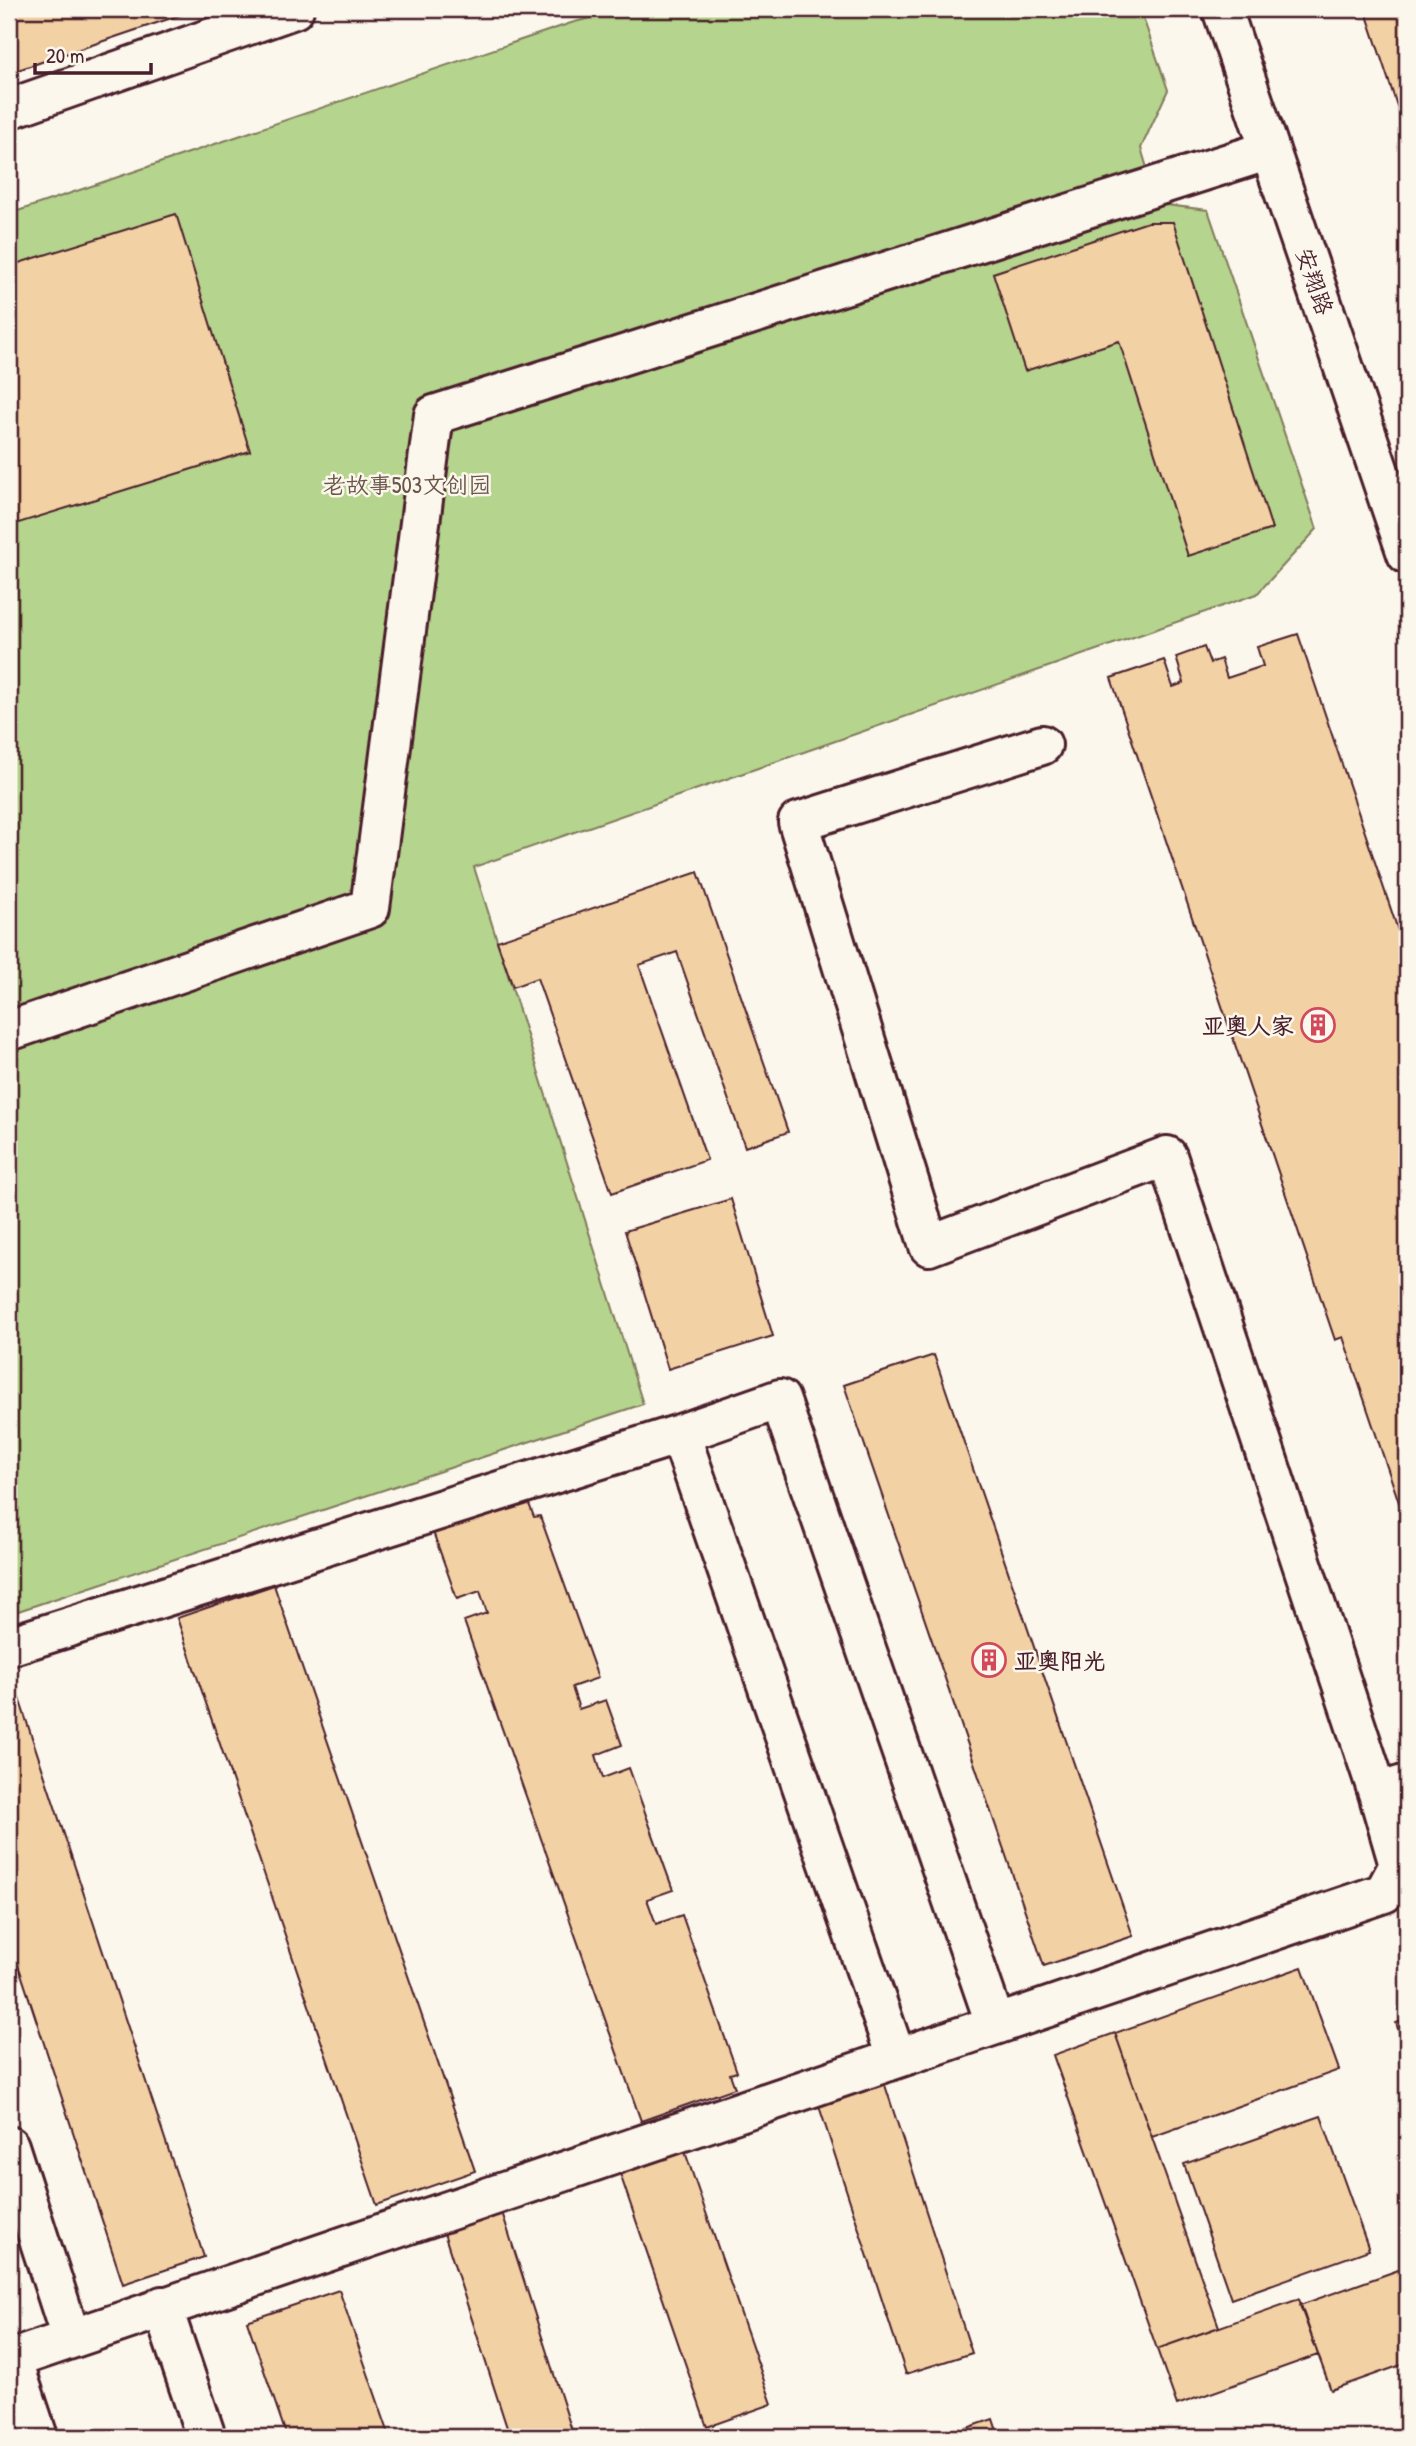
<svg xmlns="http://www.w3.org/2000/svg" width="1416" height="2446" font-family="'Patrick Hand','LXGW WenKai TC',sans-serif">
	<style>
		.green { fill: #b5d48d; stroke: #807a5c; stroke-width: 2 }
		.building { fill: #f2d1a4; stroke: #4a1f2b; stroke-width: 2 }
		.lines { fill: none; stroke-linecap: round; stroke-linejoin: round }
		.minor-casing { stroke: #4a1f2b; stroke-width: 44 }
		.minor { stroke: #fbf7ec; stroke-width: 38 }
		.labels { text-anchor: middle; dominant-baseline: central; stroke-width: 5; stroke-linejoin: round; paint-order: stroke }
		.street-label { font-size: 23px; fill: #4a1f2b; stroke: #fbf7ec }
		.park-label { font-size: 23px; fill: #6a5548; stroke: #fbf7ec }
		.poi-label { font-size: 23px; font-weight: bold; fill: #4a1f2b; stroke: #fbf7ec; text-anchor: end }
	</style>
	<rect width="100%" height="100%" fill="#fbf7ec"/>
	<filter id="ink" filterUnits="userSpaceOnUse"><feTurbulence type="fractalNoise" baseFrequency=".0143" numOctaves="2"/><feDisplacementMap in="SourceGraphic" scale="14" xChannelSelector="R" yChannelSelector="G"/><feConvolveMatrix kernelMatrix="1 2 1 2 8 2 1 2 1" color-interpolation-filters="sRGB"/></filter>
	<g filter="url(#ink)">
		<!-- green -->
		<path class="green" d="M625 9H1140L1168 90 1141 148 1158 204 1208 210 1317 529 1257 594 474 867 643 1404 9 1614V214L571 23Z"/>
		<!-- building -->
		<path class="building" d="M9 9H198L9 73Z
			M1365 9H1407V136Z
			M176 214 250 451 9 526V266Z
			M1148 222H1173L1272 529 1188 556 1119 341 1025 371 993 273Z
			M1298 634 1407 957V1526L1343 1337 1335 1340 1111 678 1164 660 1173 687 1184 683 1176 657 1204 647 1210 663 1221 659 1227 678 1263 666 1257 647Z
			M698 872 788 1132 745 1147 677 952 639 965 707 1160 612 1193 537 978 513 987 497 941Z
			M731 1199 773 1336 668 1369 625 1231Z
			M934 1355 1133 1936 1044 1966 844 1385Z
			M526 1496 534 1517 540 1516 598 1678 572 1687 579 1709 606 1700 622 1745 596 1755 603 1778 629 1768 673 1890 647 1899 656 1924 682 1915 737 2072 730 2074 735 2088 641 2121 464 1621 487 1613 480 1591 457 1599 432 1529Z
			M274 1585 475 2171 377 2205 177 1618Z
			M9 1668 204 2257 123 2284 9 1937Z
			M1302 1967 1339 2070 1152 2137 1115 2033Z
			M1407 2019V2054L1396 2023Z
			M1115 2033 1219 2327 1157 2349 1053 2055Z
			M884 2082 972 2353 906 2374 818 2103Z
			M1321 2116 1369 2250 1231 2299 1184 2164Z
			M683 2146 772 2404 707 2427 618 2168Z
			M502 2212 574 2437H510L444 2233Z
			M1407 2267V2363L1331 2390 1300 2305Z
			M339 2290 390 2437H287L247 2321Z
			M1299 2299 1318 2355 1177 2405 1157 2349Z
			M993 2419 999 2437H941Z"/>
		<g class="lines">
			<!-- minor casing -->
			<g class="minor-casing">
				<path id="minor" d="M1222 9 1407 554
					M9 109 294 9
					M1042 745 798 822 929 1246 1167 1156 1378 1793
					M9 1031 370 908 434 415 1270 150
					M9 1646 680 1434
					M896 2057 680 1434 780 1399 995 2023
					M9 2146 71 2338
					M162 2306 206 2437
					M12 2359 38 2437
					M9 2360 1384 1893 1399 1865 1378 1793 1407 1784"/>
			</g>
			<!-- minor -->
			<use href="#minor" class="minor"/>
		</g>
	</g>
	<!-- icons -->
	<defs>
		<g id="building-ring" transform="scale(1.75)"><circle r="9.5" fill="#fbf7ec" stroke="#d1495b" stroke-width="1.5"/><path d="M-4-6H4V6H1V3H-1V6H-4ZM-2.5-4.3h1.7v1.8h-1.7ZM.8-4.3h1.7v1.8H.8ZM-2.5-1h1.7V.8h-1.7ZM.8-1h1.7V.8H.8Z" fill="#d1495b"/></g>
	</defs>
	<g fill-rule="evenodd">
		<use href="#building-ring" x="1318" y="1025"/>
		<use href="#building-ring" x="989" y="1660"/>
	</g>
	<g class="labels">
		<!-- street labels -->
		<g class="street-label">
			<text transform="translate(1315 281) rotate(71)">安翔路</text>
		</g>
		<!-- park labels -->
		<g class="park-label">
			<text x="407" y="484">老故事503文创园</text>
		</g>
		<!-- poi labels -->
		<g class="poi-label">
			<text x="1294" y="1025">亚奥人家</text>
			<text x="1014" y="1660" text-anchor="start">亚奥阳光</text>
		</g>
	</g>
	<!-- margin -->
	<rect width="1416" height="2446" fill="none" stroke="#fbf7ec" stroke-width="35"/>
	<rect x="18" y="18" width="1381" height="2411" fill="none" stroke="#4a1f2b" stroke-width="2.5" filter="url(#ink)"/>
	<!-- scale -->
	<path d="M35 63v10h116v-10" fill="none" stroke="#4a1f2b" stroke-width="3.5"/>
	<text x="46" y="63" font-size="21" fill="#4a1f2b" stroke="#fbf7ec" stroke-width="5" paint-order="stroke">20 m</text>
</svg>
